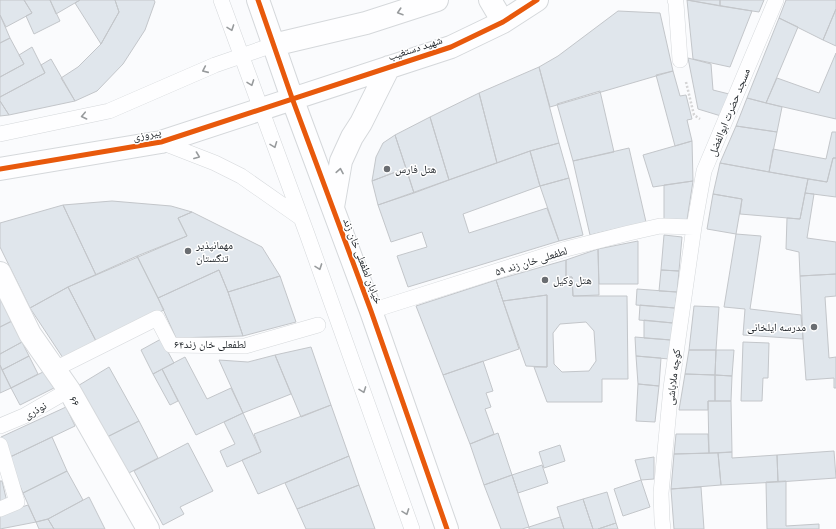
<svg xmlns="http://www.w3.org/2000/svg" width="836" height="529" font-family="'IBM Plex Sans','Noto Naskh Arabic',sans-serif">
	<style>
		.building { fill: #e0e6ec; stroke: #c3c6ca; fill-rule: evenodd }
		.lines { fill: none; stroke-linecap: round; stroke-linejoin: round }
		.lane-casing { stroke: #d5d8db; stroke-width: 16 }
		.street-casing { stroke: #d5d8db; stroke-width: 24 }
		.secondary-casing { stroke: #d5d8db; stroke-width: 24 }
		.path { stroke: #d5d5d6; stroke-width: 2.5; stroke-dasharray: 2 2; stroke-linecap: butt }
		.lane { stroke: #fefeff; stroke-width: 15 }
		.street { stroke: #fefeff; stroke-width: 22 }
		.secondary { stroke: #fefeff; stroke-width: 22 }
		.cycleway-casing { stroke: #fff; stroke-width: 8 }
		.cycleway { stroke: #e8590c; stroke-width: 5 }
		.oneway { stroke: #989b9d }
		.poi-dot { fill: #6a6d71; stroke: #fff; stroke-width: 1.5 }
		.labels { text-anchor: middle; dominant-baseline: central; stroke-width: 3; stroke-linejoin: round; paint-order: stroke }
		.street-label { font-size: 11px; fill: #1c2126; stroke: #fff }
		.poi-label { font-size: 11px; fill: #1c2126; stroke: #fff; text-anchor: start }
	</style>
	<rect width="100%" height="100%" fill="#fafbfd"/>
	<!-- building -->
	<path class="building" d="M0 0H24L32 13 6 27 0 15Z
		M24 0H50L60 21 34 34 26 16 32 13Z
		M50 0H80L56 14Z
		M80 0H115L119 12 101 44 75 3Z
		M115 0H154L155 2 145 30 123 64 97 91 75 101 61 78 78 67 101 44 119 12Z
		M687 0H720V6Z
		M687 0 752 11 730 67 693 59Z
		M720 0H764L759 12 720 6Z
		M786 0H836V9L823 40 779 18Z
		M836 9V46L823 40Z
		M618 11 660 13 673 71 550 107 539 67 558 56Z
		M0 15 10 38 0 43Z
		M779 18 798 27 766 103 747 98Z
		M10 38 24 64 0 77V43Z
		M32 47 45 73 0 97V77L24 64 19 55Z
		M836 53V119L766 103 777 78 819 93Z
		M688 58 711 64 713 90 729 94 721 116 698 109Z
		M51 59 75 101 9 115 0 101V97L45 73 41 65Z
		M539 67 559 143 530 151 497 163 479 93Z
		M673 71 680 96 686 95 692 119 687 120 692 141 675 146 656 75Z
		M600 91 614 152 573 161 557 104Z
		M479 93 497 163 449 180 430 117Z
		M747 98 782 107 777 132 736 126Z
		M0 101 9 115 0 116Z
		M430 117 449 180 414 193 395 135Z
		M736 126 777 132 769 172 720 163Z
		M832 132H836V158H833L827 182 769 172 773 149 826 159Z
		M395 135 406 168 372 181 376 157 383 143Z
		M692 141 693 181 653 187 643 155Z
		M559 143 569 178 540 186 530 151Z
		M629 148 646 222 590 235 573 161Z
		M530 151 540 186 463 214 469 233 547 208 559 241 408 287 397 256 427 247 422 232 391 242 378 205Z
		M833 158H836V197L805 193 808 179 827 182Z
		M720 163 808 179 800 219 740 214 742 199 713 194Z
		M406 168 414 193 378 205 372 181Z
		M569 178 583 235 559 241 540 186Z
		M693 181 687 220H664V185Z
		M805 193 814 194 807 238 836 242V274L800 276 799 252 786 249 787 218 800 219Z
		M713 194 742 199 736 234 707 229Z
		M112 201 171 206 192 212 178 218 187 236 96 275 63 205Z
		M63 205 96 275 68 287 30 308 0 247V223Z
		M192 212 262 247 280 276 228 292 219 270 158 298 137 256 187 236 178 218Z
		M736 234 761 236 750 309 801 315 803 339 743 335 745 309 724 307Z
		M664 235 682 237 679 271 661 270Z
		M638 241V284H599L598 249Z
		M598 249 599 295 573 296 572 277H566V260Z
		M137 256 164 310 96 341 68 287Z
		M566 260V277H572L573 296H627L628 379H602V402H547L534 367H547V295L503 301 496 280ZM586 322 594 331 596 361 589 371 562 372 554 364 553 333 560 324Z
		M219 270 228 292 243 336 176 338 158 298Z
		M661 270 679 271 677 292 659 291Z
		M836 274V296L825 297 829 358 836 357V388H834V378L806 380 803 339 800 276Z
		M280 276 296 322 243 336 228 292Z
		M496 280 519 349 443 375 416 306Z
		M68 287 96 341 63 358 30 308Z
		M637 289 677 292 675 308 636 305Z
		M547 295V367L526 366 503 301Z
		M0 298 12 321 0 327Z
		M640 305 675 308 673 323 639 320Z
		M694 306 719 307 716 350H689Z
		M644 320 673 323 671 340 644 338Z
		M12 321 22 342 0 354V327Z
		M635 337 671 340 669 359 636 356Z
		M161 339 174 363 153 374 141 350Z
		M22 342 29 356 2 370 0 365V354Z
		M743 342 769 343 768 378H763L762 401H741Z
		M311 347 331 405 301 417 275 355Z
		M689 350H716L715 375 685 374Z
		M716 350H734L732 376 715 375Z
		M275 355 291 394 243 413 219 360 248 362Z
		M29 356 38 374 11 388 2 370Z
		M636 356 661 358 659 386 638 384Z
		M185 357 207 399 231 388 243 413 196 435 162 369Z
		M483 361 493 391 486 393 491 407 485 409 494 434 470 444 443 375Z
		M0 365 11 388 0 393Z
		M109 367 139 421 105 438 76 387Z
		M162 369 178 401 170 405 153 374Z
		M45 371 54 388 20 405 11 388Z
		M685 374 715 375V401H708V410H679Z
		M715 375 732 376 731 401H715Z
		M638 384 659 386 655 422 636 421Z
		M708 401H731L732 452 709 453Z
		M331 405 349 456 258 494 242 460 261 452 254 434Z
		M66 407 75 426 8 458 1 437Z
		M243 413 261 452 227 467 220 451 235 444 224 422Z
		M139 421 158 458 125 475 105 438Z
		M498 433 512 475 484 485 470 444Z
		M676 434H708L709 453 674 454Z
		M52 437 67 471 23 493 8 458Z
		M188 443 213 491 180 507 184 514 163 525 134 471Z
		M560 445 565 461 544 468 539 452Z
		M834 451 836 478 778 482 777 455Z
		M732 452V458L777 455 778 482 721 485 718 453Z
		M718 453 721 485 671 489 674 454Z
		M349 456 359 485 297 509 285 483Z
		M654 457V479L641 480 635 460Z
		M542 465 548 483 518 493 512 475Z
		M67 471 83 500 48 519 36 522 23 493Z
		M512 475 529 527 522 529H501L484 485Z
		M641 480 650 507 623 516 614 489Z
		M0 481H2L7 502 0 504Z
		M786 481V526L819 524V529H767L766 482Z
		M359 485 375 529H306L297 509Z
		M701 487 704 529H674L671 489Z
		M607 492 616 523 598 529H593L583 499Z
		M89 497 105 529H54L48 519Z
		M583 499 593 529H564L557 507Z
		M28 505 36 522 0 529V514Z
		M560 517 564 529H529V527Z
		M48 519 54 529H39L36 522Z
		M616 523 618 529H598Z"/>
	<g class="lines">
		<!-- lane casing -->
		<g class="lane-casing">
			<path id="lane" d="M221 0 307 234 412 529
				M675 0 676 3 680 60
				M0 134 109 111 215 65 273 45
				M161 142 215 163 241 176 301 218
				M371 311 566 249 629 233 660 226 694 227
				M55 369 157 318 171 345 245 346 318 325
				M0 426 24 416 69 390
				M0 445 17 502 0 509
				M663 529 662 520 661 493 671 388 694 227 704 171 776 0"/>
		</g>
		<!-- street casing -->
		<g class="street-casing">
			<path id="street" d="M0 273 30 334 69 390 148 529"/>
		</g>
		<!-- secondary casing -->
		<g class="secondary-casing">
			<path id="secondary" d="M258 0 292 98 371 311 447 529
				M490 0 503 22
				M273 45 366 23 437 0
				M0 169 161 142 451 47 503 22 537 0
				M333 207 341 161 352 137 361 123 389 67"/>
		</g>
		<!-- path -->
		<path class="path" d="M686 82 694 115 700 119"/>
		<!-- lane -->
		<use href="#lane" class="lane"/>
		<!-- street -->
		<use href="#street" class="street"/>
		<!-- secondary -->
		<use href="#secondary" class="secondary"/>
		<!-- cycleway casing -->
		<g class="cycleway-casing">
			<path id="cycleway" d="M258 0 292 98 371 311 447 529
				M0 169 161 142 451 47 503 22 537 0"/>
		</g>
		<!-- cycleway -->
		<use href="#cycleway" class="cycleway"/>
	</g>
	<!-- one-way arrows -->
	<defs><path id="oneway-chevron" d="M-2-3.5L2.5 0L-2 3.5" fill="none" stroke-width="1.6" stroke-linecap="round" stroke-linejoin="round"/></defs>
	<g class="oneway">
		<use href="#oneway-chevron" transform="translate(400 12) rotate(162)"/>
		<use href="#oneway-chevron" transform="translate(231 28) rotate(70)"/>
		<use href="#oneway-chevron" transform="translate(205 70) rotate(156)"/>
		<use href="#oneway-chevron" transform="translate(251 83) rotate(70)"/>
		<use href="#oneway-chevron" transform="translate(84 116) rotate(168)"/>
		<use href="#oneway-chevron" transform="translate(274 145) rotate(69)"/>
		<use href="#oneway-chevron" transform="translate(197 156) rotate(21)"/>
		<use href="#oneway-chevron" transform="translate(340 171) rotate(-80)"/>
		<use href="#oneway-chevron" transform="translate(319 267) rotate(70)"/>
		<use href="#oneway-chevron" transform="translate(363 390) rotate(70)"/>
		<use href="#oneway-chevron" transform="translate(406 512) rotate(70)"/>
	</g>
	<!-- markers -->
	<g class="poi-dot">
		<circle cx="387" cy="169" r="4"/>
		<circle cx="188" cy="251" r="4"/>
		<circle cx="545" cy="280" r="4"/>
		<circle cx="814" cy="327" r="4"/>
	</g>
	<g class="labels">
		<!-- street labels -->
		<g class="street-label">
			<text transform="translate(415 48) rotate(-18)">شهید دستغیب</text>
			<text transform="translate(729 112) rotate(-68)">مسجد حضرت ابوالفضل</text>
			<text transform="translate(147 134) rotate(-11)">پیروزی</text>
			<text transform="translate(363 261) rotate(69)">خیابان لطفعلی خان زند</text>
			<text transform="translate(531 261) rotate(-17)">لطفعلی خان زند ۵۹</text>
			<text x="210" y="344">لطفعلی خان زند۶۴</text>
			<text transform="translate(673 377) rotate(-83)">کوچه ملاباشی</text>
			<text transform="translate(75 401) rotate(60)">۶۶</text>
			<text transform="translate(35 410) rotate(-29)">نوذری</text>
		</g>
		<!-- poi labels -->
		<g class="poi-label">
			<text x="395" y="169">هتل فارس</text>
			<text x="196" y="245">مهمانپذیر<tspan x="196" dy="13">تنگستان</tspan></text>
			<text x="553" y="280">هتل وکیل</text>
			<text x="806" y="327" text-anchor="end">مدرسه ایلخانی</text>
		</g>
	</g>
</svg>
